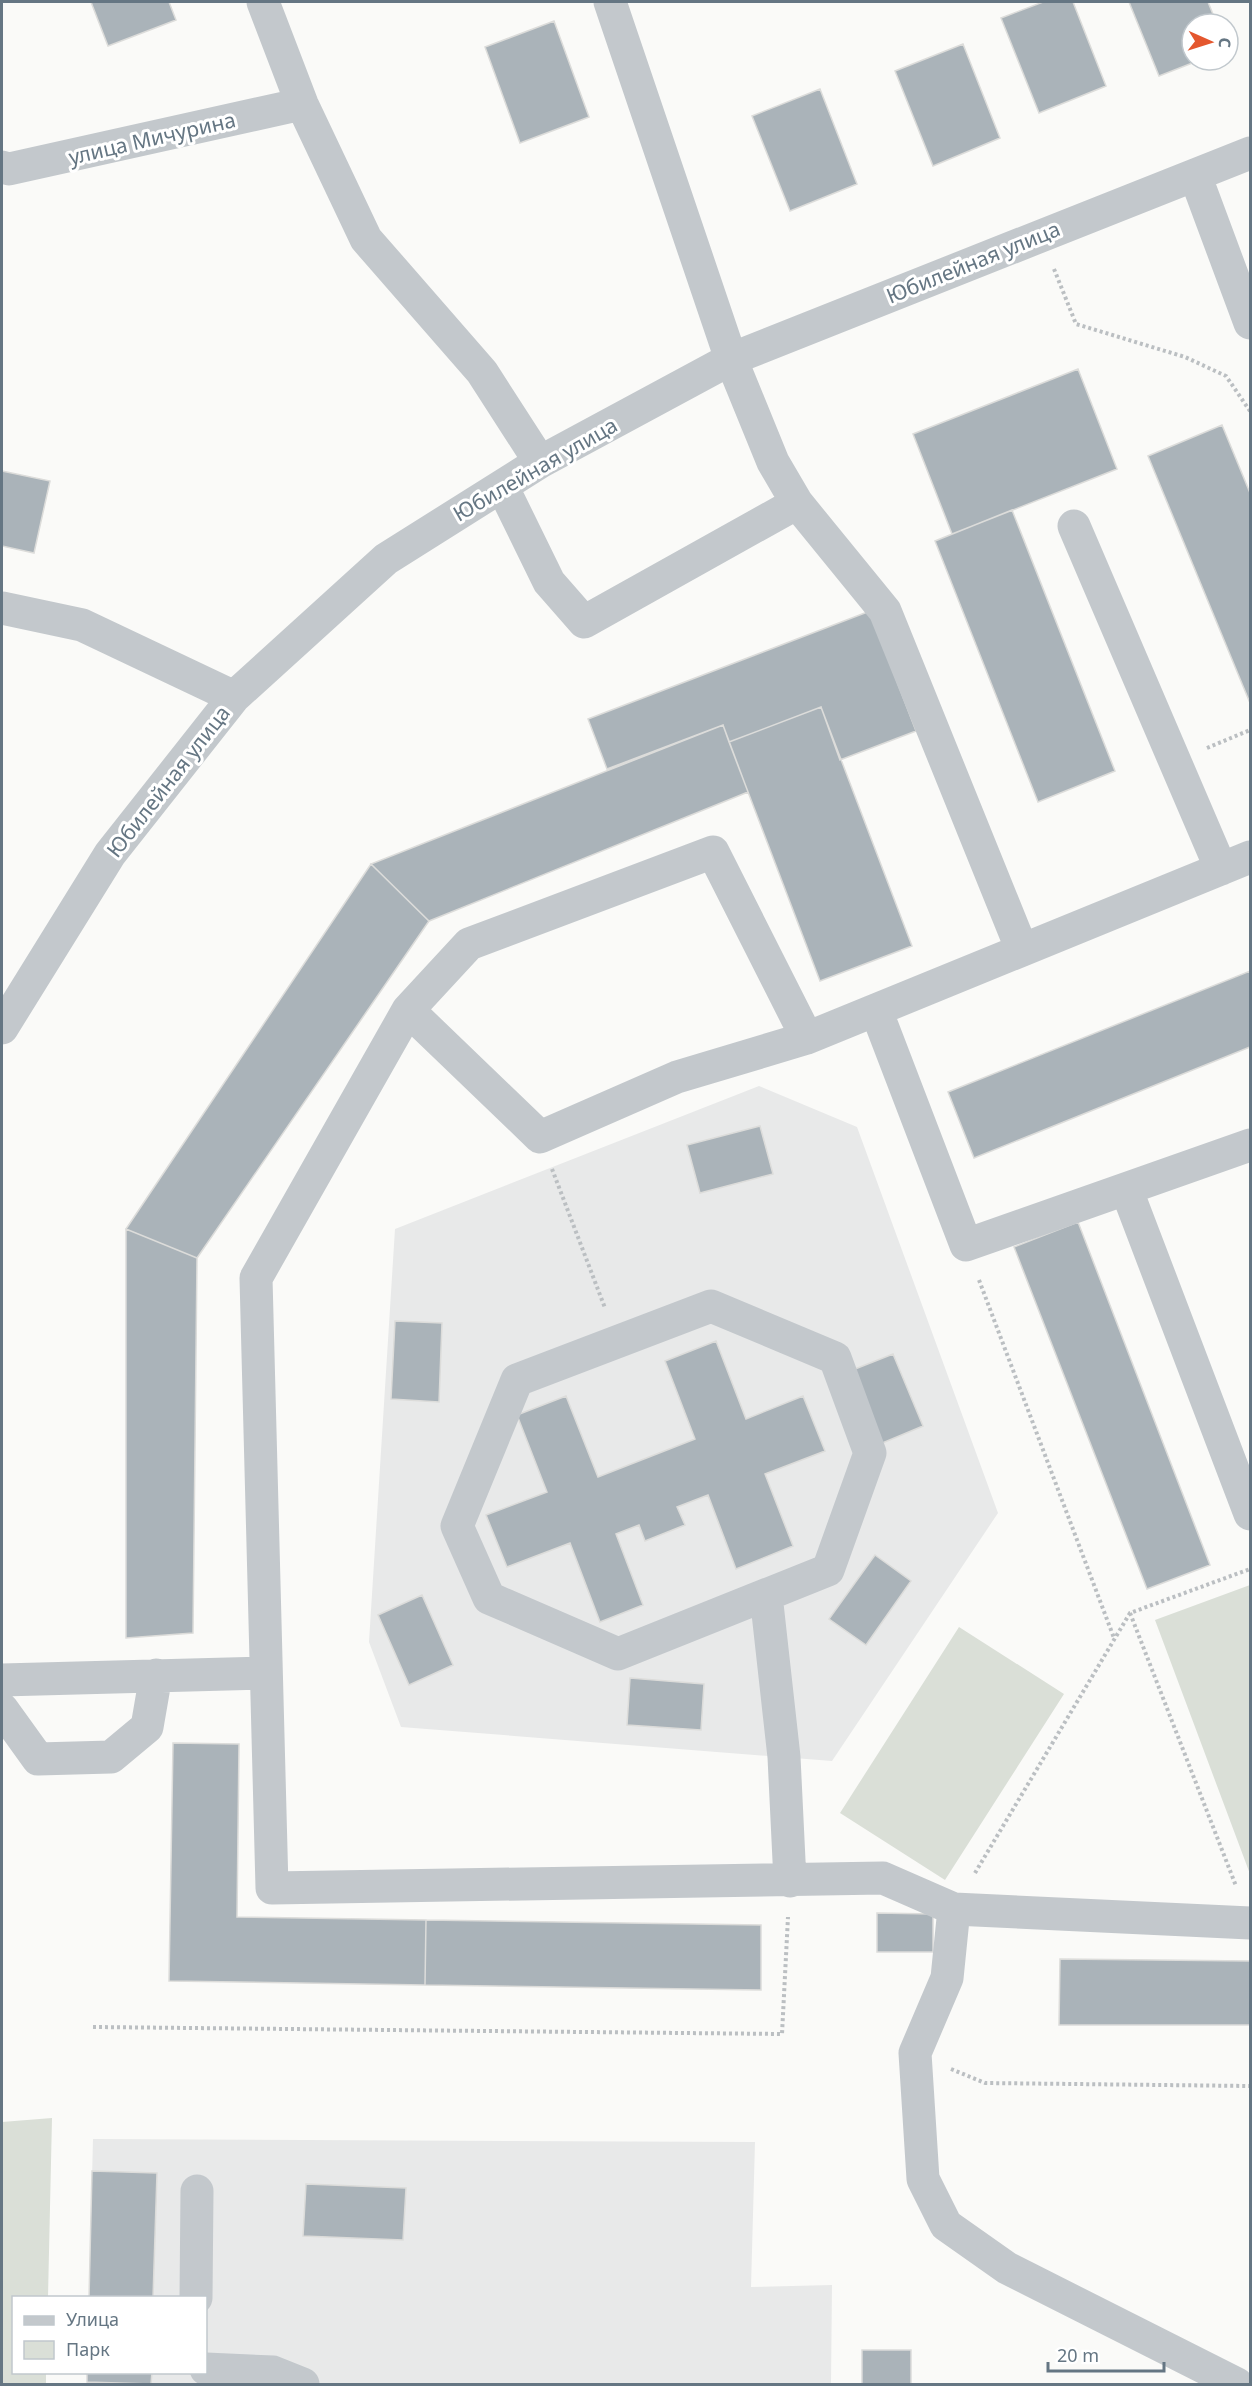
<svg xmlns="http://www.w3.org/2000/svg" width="1252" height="2386" font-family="'Noto Sans',sans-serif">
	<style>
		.built { fill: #e8e9e9 }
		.green { fill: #dadfd7 }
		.building { fill: #aab3b9; stroke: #dcdcda; stroke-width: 1.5 }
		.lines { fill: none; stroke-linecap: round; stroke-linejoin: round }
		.path { stroke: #bbbfc2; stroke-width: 4; stroke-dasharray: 3 3; stroke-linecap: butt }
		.minor { stroke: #c3c8cc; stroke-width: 33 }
		.labels { text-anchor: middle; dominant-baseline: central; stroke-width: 6; stroke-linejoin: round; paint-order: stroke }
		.street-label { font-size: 21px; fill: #657683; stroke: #fff }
	</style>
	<rect width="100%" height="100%" fill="#fafaf8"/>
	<!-- built -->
	<path class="built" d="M759 1086 857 1127 998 1513 832 1761 401 1727 369 1642 395 1229Z
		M93 2139 755 2142 751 2287 832 2285 831 2384H87V2373L206 2372V2298L89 2297Z"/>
	<!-- green -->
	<path class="green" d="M1250 1585V1874L1155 1620Z
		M959 1627 1064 1694 945 1880 840 1813Z
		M52 2118 48 2297 14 2298V2372L46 2373V2384H2V2122Z"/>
	<!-- building -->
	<path class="building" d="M91 2H169L176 20 108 46Z
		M1043 2H1073L1106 86 1039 113 1001 18Z
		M1129 2H1208L1217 24H1192V60H1200L1159 76Z
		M554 21 589 117 520 143 485 47Z
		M963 44 1000 138 933 166 895 71Z
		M820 89 857 184 790 211 752 116Z
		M1078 369 1117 469 952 534 913 434Z
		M1222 425 1250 493V703L1148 456Z
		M2 471 50 481 34 553 2 546Z
		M1012 510 1115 771 1038 802 935 541Z
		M870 611 916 731 840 760 821 707 729 742 723 725 607 769 588 719Z
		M821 707 912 946 820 981 729 742Z
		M723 725 748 792 429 921 371 864Z
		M371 864 429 921 197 1258 126 1229Z
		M1250 971V1047L974 1158 948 1092Z
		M760 1126 773 1174 700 1193 687 1145Z
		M1078 1222 1210 1565 1147 1589 1014 1247Z
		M126 1229 197 1258 193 1633 126 1638Z
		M395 1321 442 1323 439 1402 391 1399Z
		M716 1341 746 1419 803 1396 825 1451 765 1474 793 1546 736 1569 708 1495 677 1507 685 1525 645 1541 639 1525 616 1534 643 1605 600 1622 570 1543 507 1567 486 1515 547 1492 517 1415 566 1396 598 1477 695 1439 665 1361Z
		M893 1354 923 1426 880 1444 850 1371Z
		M875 1555 911 1581 866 1645 829 1619Z
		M422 1595 453 1665 409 1685 378 1615Z
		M630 1678 704 1684 701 1730 627 1725Z
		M173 1743 239 1744 237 1917 426 1920 425 1985 169 1981Z
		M877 1913 933 1914V1952H877Z
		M426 1920 761 1925V1990L425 1985Z
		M1060 1959 1250 1961V2025H1059Z
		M92 2171 157 2173 153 2298H89Z
		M306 2184 406 2188 403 2240 303 2236Z
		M862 2350H911V2384H862Z
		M87 2372H152L151 2384 87 2382Z"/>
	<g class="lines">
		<!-- path -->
		<path class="path" d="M1054 269 1076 324 1185 357 1226 376 1250 411
			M1207 748 1250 730
			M552 1169 605 1308
			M979 1280 1114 1638
			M1130 1613 1236 1886
			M975 1873 1130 1613 1250 1569
			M93 2027 782 2034 788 1917
			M951 2069 985 2083 1250 2086"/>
		<!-- minor -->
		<path class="minor" d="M263 2 302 104 366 239 482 372 540 462
			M610 2 731 359 773 462 797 503 885 611 1022 950
			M2 167 9 169 302 104
			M1195 175 1250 323
			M502 486 549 582 584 622 797 503
			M1074 526 1221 869
			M2 608 82 625 234 697
			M408 1010 540 1137 677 1077 807 1038 1250 857
			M876 1010 966 1245 1250 1145
			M2 1028 110 854 234 697 386 559 540 462 731 359 1250 153
			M807 1038 713 852 469 944 408 1010 256 1278 272 1888 883 1878 954 1909 1250 1923
			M1127 1191 1250 1514
			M711 1306 835 1358 870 1453 828 1570 618 1654 489 1598 457 1526 517 1380Z
			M766 1595 784 1757 790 1881
			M2 1680 266 1673
			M2 1709 38 1759 111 1757 147 1727 156 1675
			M954 1909 947 1978 915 2053 923 2179 946 2225 1007 2268 1237 2384
			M196 2298 197 2191
			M206 2369 273 2372 303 2384"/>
	</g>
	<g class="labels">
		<!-- street labels -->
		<g class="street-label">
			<text transform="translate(152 138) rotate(-13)">улица Мичурина</text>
			<text transform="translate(973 262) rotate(-22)">Юбилейная улица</text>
			<text transform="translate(535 469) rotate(-30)">Юбилейная улица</text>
			<text transform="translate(168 781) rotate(-52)">Юбилейная улица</text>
		</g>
	</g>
	<!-- border -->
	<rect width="1252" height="2386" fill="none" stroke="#657683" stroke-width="6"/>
	<!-- legend -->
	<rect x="12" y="2296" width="195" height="78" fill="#ffffff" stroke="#c1c8cd" stroke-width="1.5"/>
	<rect x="24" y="2316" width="30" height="9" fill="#c3c8cc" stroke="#c1c8cd" stroke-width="1.5"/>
	<text x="66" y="2326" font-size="18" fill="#657683">Улица</text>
	<rect x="24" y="2341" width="30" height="18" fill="#dadfd7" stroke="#c1c8cd" stroke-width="1.5"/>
	<text x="66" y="2356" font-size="18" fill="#657683">Парк</text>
	<!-- north arrow -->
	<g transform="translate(1210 42) rotate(93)"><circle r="28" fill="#ffffff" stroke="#c1c8cd" stroke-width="1.5"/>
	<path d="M0-4.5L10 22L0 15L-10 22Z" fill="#e4572e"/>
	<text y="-9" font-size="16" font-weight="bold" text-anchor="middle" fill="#657683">С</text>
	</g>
	<!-- scale -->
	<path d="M1048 2362v9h116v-9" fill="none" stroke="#657683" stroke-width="3"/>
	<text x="1057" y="2362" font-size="18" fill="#657683" stroke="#ffffff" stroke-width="4.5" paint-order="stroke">20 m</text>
</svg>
